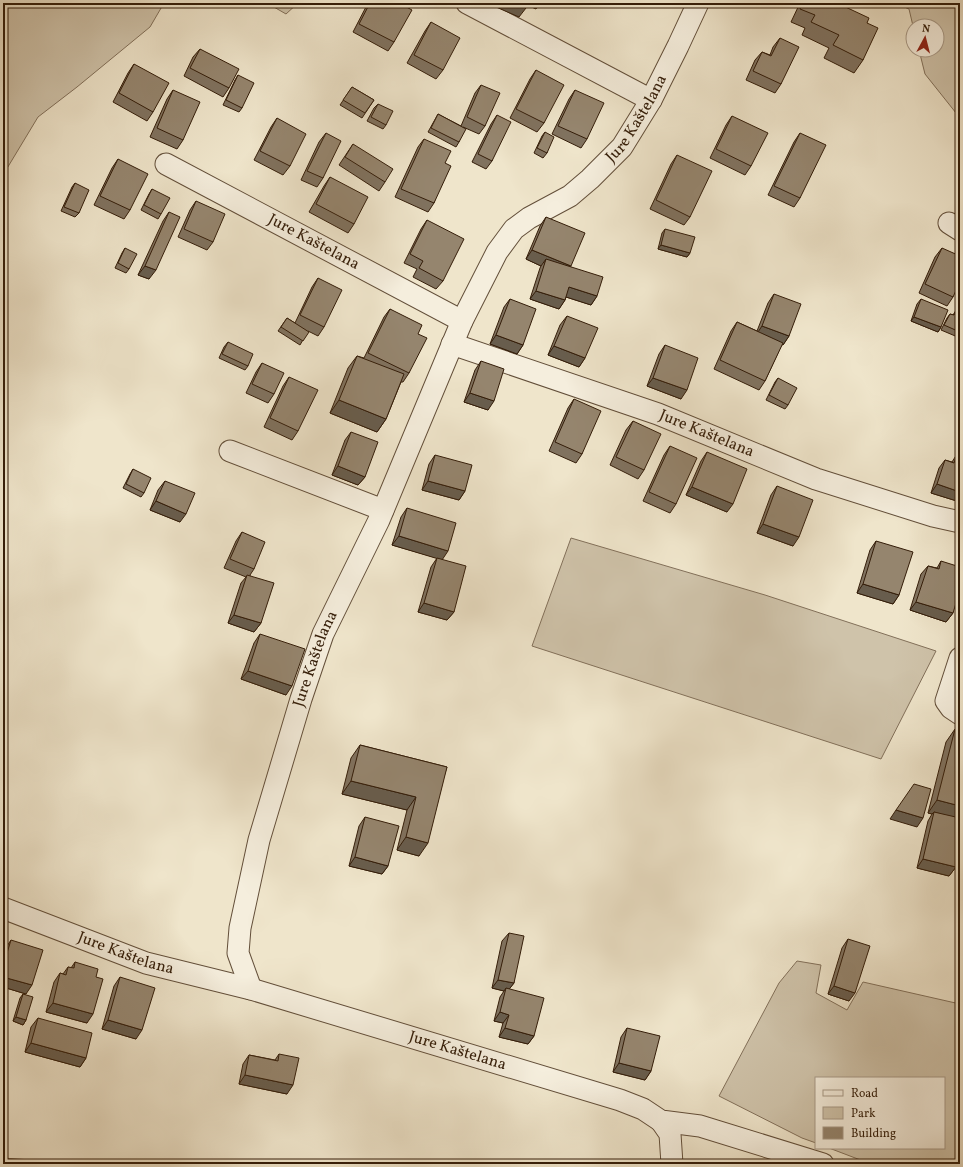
<svg xmlns="http://www.w3.org/2000/svg" width="963" height="1167" font-family="Vollkorn,serif">
	<style>
		.green { fill: #cfc3aa; stroke: #82705a }
		.lines { fill: none; stroke-linecap: round; stroke-linejoin: round }
		.minor-casing { stroke: #634f3a; stroke-width: 23 }
		.minor { stroke: #f5eedd; stroke-width: 21 }
		.wall { fill: #80725f; stroke: #341d09 }
		.shaded-wall { fill: #685d4d; stroke: #341d09 }
		.building { fill: #95856e; stroke: #341d09 }
		.labels { text-anchor: middle; dominant-baseline: central; stroke-width: 3; stroke-linejoin: round; paint-order: stroke }
		.street-label { font-size: 16px; fill: #341d09; stroke: #f5eedd }
	</style>
	<rect width="100%" height="100%" fill="#efe5cb"/>
	<filter id="stains"><feTurbulence type="fractalNoise" baseFrequency=".005" numOctaves="4"/><feColorMatrix values="0 0 0 0 .2 0 0 0 0 .09 0 0 0 0 .02 0 0 0 .5 -.17"/></filter>
	<radialGradient id="worn" r=".72"><stop offset=".6" stop-color="#630" stop-opacity="0"/><stop offset="1" stop-color="#630" stop-opacity=".3"/></radialGradient>
	<!-- green -->
	<path class="green" d="M6 3H164L150 27 77 87 38 117 3 175V6Z
		M267 3H298L286 14Z
		M895 3H960V118L925 74 919 50H937V26H913L909 9Z
		M571 538 765 595 936 651 881 759 532 646Z
		M797 961 821 965 816 993 847 1010 863 982 960 1004V1164H871L829 1148H944V1078H816V1143L802 1138 719 1096 779 983Z
		M3 1158 73 1163 80 1164H3Z"/>
	<g class="lines">
		<!-- minor casing -->
		<g class="minor-casing">
			<g id="minor">
				<path d="M467 3 651 100"/>
				<path id="s1" d="M166 164 462 321"/>
				<path d="M949 223 960 230"/>
				<path id="s2" d="M452 344 658 414 816 479 933 516 960 522"/>
				<path d="M230 451 383 510"/>
				<path d="M960 658 946 701 951 708 960 714"/>
				<path id="s3" d="M3 908 146 963 251 989 620 1100 643 1109 661 1121 700 1126 823 1164"/>
				<path id="s4" d="M251 989 238 953 240 928 259 840 301 699 323 634 379 520 462 321 497 252 514 229 529 218 570 196 590 179 622 147 651 100 678 46 698 3"/>
				<path d="M661 1121 670 1134 672 1164"/>
			</g>
		</g>
		<!-- minor -->
		<use href="#minor" class="minor"/>
	</g>
	<!-- wall -->
	<path class="wall" d="M368 3H399L394 42 388 51 353 32Z
		M800 3H837L867 23 863 60 854 73 824 58 829 48 802 35 805 28 791 22Z
		M431 22 443 70 436 79 407 63 425 31Z
		M780 38 781 84 775 93 746 80 755 60 762 52 770 55 773 47Z
		M200 49 229 88 223 97 184 76 193 57Z
		M134 64 153 112 147 121 113 102 128 73Z
		M536 70 544 123 537 132 510 118 530 79Z
		M238 75 242 108 239 112 223 105 235 80Z
		M481 85 485 126 479 134 463 127 459 142 456 147 428 132 438 114 461 126 475 93Z
		M352 87 374 100 362 118 340 105Z
		M173 90 183 140 177 149 150 137 167 99Z
		M575 90 587 139 581 148 552 134 569 99Z
		M378 104 386 125 383 129 367 121 374 108Z
		M497 115 492 161 486 169 472 162 491 124Z
		M732 116 751 166 745 175 710 158 726 125Z
		M277 118 290 166 283 175 254 160 271 127Z
		M545 132 547 153 543 158 534 153 542 136Z
		M326 133 323 178 317 187 301 180 319 142Z
		M800 133V198L794 207 768 195 794 142Z
		M424 139 445 163 434 203 428 212 395 197 418 147Z
		M353 144 385 182 379 191 339 165Z
		M677 155 690 217 684 225 650 209 671 164Z
		M118 159 130 210 124 219 94 205 112 168Z
		M330 177 354 224 348 233 309 212 324 186Z
		M75 183 79 213 75 217 61 211 72 187Z
		M152 189 161 214 158 219 141 210 149 194Z
		M196 201 213 242 207 250 178 237 190 210Z
		M169 212 149 279 138 275 163 221Z
		M546 217 571 267 597 296 591 305 566 297 565 300 559 309 530 299 540 268 541 266 526 259 540 226Z
		M427 220 443 281 436 289 413 277 417 269 404 263 421 229Z
		M665 229 690 253 687 257 658 249 662 233Z
		M125 248 129 269 126 273 115 268 122 253Z
		M942 248 953 297 947 306 919 293 935 257Z
		M318 278 324 327 318 336 308 331 300 345 278 331 287 318 295 323 312 287Z
		M774 294 789 336 783 345 782 344 765 381 759 390 714 369 731 331 737 322 757 331 768 303Z
		M510 299 523 345 517 354 490 344 504 307Z
		M921 299 941 327 938 332 911 321 917 304Z
		M958 307 960 308V338L941 330 947 318 950 314 953 315Z
		M390 309 418 334 409 373 403 382H401L386 419 377 432 330 413 348 368 357 356 364 358 384 317Z
		M567 316 585 358 579 367 548 355 560 325Z
		M228 342 248 366 245 370 219 358 224 347Z
		M665 345 681 399 647 386 659 354Z
		M481 361 488 410 464 402 475 370Z
		M262 363 274 394 268 403 246 393 256 372Z
		M289 377 298 431 292 440 264 427 283 386Z
		M778 378 788 405 785 409 766 400 775 382Z
		M574 399 582 454 576 463 549 451 568 408Z
		M633 421 644 470 638 479 610 465 626 430Z
		M351 432 365 477 358 485 332 475 345 440Z
		M670 446 676 504 670 513 643 501 664 455Z
		M707 452 727 512 686 495 701 461Z
		M957 454 960 455V502L931 493 939 468 945 460 952 462Z
		M435 455 465 491 459 500 422 490 429 464Z
		M133 469 144 493 141 497 123 488 130 474Z
		M165 481 180 522 150 510 158 490Z
		M777 486 793 546 757 533 771 495Z
		M407 508 442 560 454 612 447 620 418 612 431 567 437 558 392 545 401 517Z
		M242 532 254 569 250 575 261 623 254 632 228 623 241 583 246 577 224 568 236 541Z
		M876 541 899 595 893 604 857 593 870 550Z
		M941 561 953 613 946 622 910 610 921 574 928 566 937 568Z
		M260 634 286 695 241 679 254 643Z
		M955 729 956 867 949 876 917 868 928 821 932 814 928 813 946 742Z
		M360 745 447 767 419 856 397 850 407 810 342 794 351 758Z
		M365 817 388 866 382 874 349 866 359 826Z
		M509 933 514 983 509 989 534 1036 528 1044 499 1037 503 1023 494 1021 500 997 504 991 492 988 502 941Z
		M848 939 849 1001 828 994 842 948Z
		M11 940 26 994 3 987V954L5 949Z
		M75 962 96 977 87 1023 46 1012 54 982 60 973 63 974 68 967 71 968Z
		M120 977 136 1039 102 1029 114 986Z
		M23 994 26 1020 23 1025 13 1021 20 998Z
		M38 1018 86 1058 80 1067 25 1052 31 1027Z
		M627 1028 651 1071 645 1080 613 1072 621 1037Z
		M279 1054 287 1094 239 1084 243 1064 249 1055 275 1060Z"/>
	<!-- shaded-wall -->
	<path class="shaded-wall" d="M499 3H513L526 8 519 17 496 7Z
		M526 3H540L536 9 525 4Z
		M661 245 690 253 687 257 658 249Z
		M532 250 571 266 544 267 546 259 541 266 526 259Z
		M145 266 156 270 149 279 138 275Z
		M569 287 597 296 591 305 563 296Z
		M536 291 565 300 559 309 530 299Z
		M914 317 941 327 938 332 911 321Z
		M762 326 789 336 783 345 756 335Z
		M496 335 523 345 517 354 490 344Z
		M554 346 585 358 579 367 548 355Z
		M653 378 687 390 681 399 647 386Z
		M470 393 494 401 488 410 464 402Z
		M339 400 386 419 377 432 330 413Z
		M338 466 365 477 358 485 332 475Z
		M428 481 465 491 459 500 422 490Z
		M937 484 960 492V502L931 493Z
		M692 487 733 504 727 512 686 495Z
		M156 501 186 514 180 522 150 510Z
		M763 524 799 537 793 546 757 533Z
		M399 536 448 551 442 560 392 545Z
		M863 584 899 595 893 604 857 593Z
		M916 602 953 613 946 622 910 610Z
		M424 603 454 612 447 620 418 612Z
		M234 615 261 623 254 632 228 623Z
		M248 671 292 686 286 695 241 679Z
		M351 781 416 797 407 810 342 794Z
		M937 800 960 806V820L934 812 932 814 928 813Z
		M896 810 923 818 917 827 890 819Z
		M406 837 428 843 419 856 397 850Z
		M355 857 388 866 382 874 349 866Z
		M923 859 956 867 949 876 917 868Z
		M3 977 32 985 26 994 3 987Z
		M498 980 514 983 507 992 506 988 504 991 492 988Z
		M834 986 855 993 849 1001 828 994Z
		M53 1003 93 1014 87 1023 46 1012Z
		M500 1012 509 1015 503 1023 494 1021Z
		M16 1017 26 1020 23 1025 13 1021Z
		M108 1020 142 1030 136 1039 102 1029Z
		M505 1028 534 1036 528 1044 499 1037Z
		M31 1043 86 1058 80 1067 25 1052Z
		M619 1063 651 1071 645 1080 613 1072Z
		M245 1075 293 1085 287 1094 239 1084Z"/>
	<!-- building -->
	<path class="building" d="M370 3H399L412 10 394 42 359 24Z
		M513 3H528L526 8Z
		M803 3H837L869 18 867 23 878 28 863 60 833 45 839 35 811 22 815 15 800 9Z
		M431 22 460 38 443 70 414 55Z
		M780 38 799 47 781 84 753 71 762 52 771 56Z
		M200 49 239 69 229 88 190 68Z
		M134 64 169 83 153 112 119 93Z
		M536 70 564 85 544 123 516 109Z
		M238 75 254 83 242 108 226 100Z
		M481 85 500 93 485 126 467 117Z
		M352 87 374 100 365 113 343 100Z
		M173 90 200 102 183 140 157 128Z
		M575 90 604 103 587 139 558 126Z
		M378 104 393 111 386 125 371 117Z
		M438 114 466 129 459 142 431 128Z
		M497 115 511 122 492 161 478 154Z
		M732 116 768 133 751 166 716 149Z
		M277 118 306 134 290 166 260 151Z
		M545 132 554 137 547 153 537 148Z
		M326 133 341 141 323 178 307 171Z
		M800 133 826 145 800 198 774 186Z
		M424 139 451 151 445 163 451 166 434 203 401 189Z
		M353 144 393 169 385 182 345 157Z
		M677 155 712 171 690 217 656 200Z
		M118 159 148 174 130 210 100 196Z
		M330 177 368 197 354 224 316 204Z
		M75 183 89 190 79 213 64 207Z
		M152 189 170 198 161 214 144 205Z
		M196 201 225 214 213 242 184 229Z
		M169 212 180 217 156 270 145 266Z
		M546 217 585 233 571 266 532 250Z
		M427 220 464 239 443 281 419 268 423 261 410 254Z
		M665 229 695 237 690 253 661 245Z
		M125 248 137 254 129 269 118 263Z
		M942 248 960 256V282L953 297 925 284Z
		M546 259 603 277 597 296 569 287 565 300 536 291Z
		M318 278 342 290 324 327 300 315Z
		M774 294 801 304 789 336 762 326Z
		M510 299 536 309 523 345 496 335Z
		M921 299 948 310 941 327 914 317Z
		M958 307 960 308V332L944 325 950 314 954 315Z
		M390 309 422 325 418 334 427 338 409 373 368 353Z
		M567 316 598 328 585 358 554 346Z
		M287 318 309 332 303 341 281 327Z
		M737 322 783 343 765 381 720 360Z
		M228 342 253 354 248 366 222 354Z
		M665 345 698 358 687 390 653 378Z
		M357 356 404 374 386 419 339 400Z
		M481 361 504 369 494 401 470 393Z
		M262 363 284 373 274 394 252 384Z
		M289 377 318 390 298 431 270 418Z
		M778 378 797 388 788 405 769 395Z
		M574 399 601 411 582 454 555 442Z
		M633 421 661 434 644 470 616 457Z
		M351 432 378 442 365 477 338 466Z
		M670 446 697 458 676 504 649 492Z
		M707 452 747 469 733 504 692 487Z
		M957 454 960 455V492L937 484 945 460 954 463Z
		M435 455 472 465 465 491 428 481Z
		M133 469 151 478 144 493 126 484Z
		M165 481 195 493 186 514 156 501Z
		M777 486 813 500 799 537 763 524Z
		M407 508 456 523 448 551 399 536Z
		M242 532 265 542 254 569 230 559Z
		M876 541 913 552 899 595 863 584Z
		M437 558 466 566 454 612 424 603Z
		M941 561 960 567V590L953 613 916 602 928 566 939 569Z
		M247 575 274 583 261 623 234 615Z
		M260 634 305 649 292 686 248 671Z
		M955 729 960 731V806L937 800Z
		M360 745 447 767 428 843 406 837 416 797 351 781Z
		M914 784 931 789 923 818 896 810Z
		M934 812 960 818V848L956 867 923 859Z
		M365 817 399 826 388 866 355 857Z
		M509 933 524 936 514 983 498 980Z
		M848 939 870 946 855 993 834 986Z
		M11 940 43 950 32 985 3 977V966Z
		M75 962 98 969 96 977 103 979 93 1014 53 1003 60 973 66 975 68 967 74 968Z
		M120 977 155 988 142 1030 108 1020Z
		M506 988 544 998 534 1036 505 1028 509 1015 500 1012Z
		M23 994 33 997 26 1020 16 1017Z
		M38 1018 92 1033 86 1058 31 1043Z
		M627 1028 660 1036 651 1071 619 1063Z
		M279 1054 299 1058 293 1085 245 1075 249 1055 278 1061Z
		M733 1161V1164H710Z"/>
	<g class="labels">
		<!-- street labels -->
		<g class="street-label">
			<text stroke="none"><textPath href="#s4" startOffset="986">Jure Kaštelana</textPath></text>
			<text stroke="none"><textPath href="#s1" startOffset="167">Jure Kaštelana</textPath></text>
			<text stroke="none"><textPath href="#s2" startOffset="270">Jure Kaštelana</textPath></text>
			<text stroke="none"><textPath href="#s4" startOffset="343">Jure Kaštelana</textPath></text>
			<text stroke="none"><textPath href="#s3" startOffset="131">Jure Kaštelana</textPath></text>
			<text stroke="none"><textPath href="#s3" startOffset="477">Jure Kaštelana</textPath></text>
		</g>
	</g>
	<!-- margin -->
	<rect width="963" height="1167" fill="none" stroke="#efe5cb" stroke-width="16"/>
	<rect x="4" y="4" width="955" height="1159" fill="none" stroke="#341d09" stroke-width="2"/>
	<rect x="8" y="8" width="947" height="1151" fill="none" stroke="#341d09"/>
	<!-- legend -->
	<rect x="815" y="1077" width="130" height="72" fill="#f5eedd" stroke="#a89a88"/>
	<rect x="823" y="1090" width="20" height="6" fill="#f5eedd" stroke="#a89a88"/>
	<text x="851" y="1097" font-size="12" fill="#341d09">Road</text>
	<rect x="823" y="1107" width="20" height="12" fill="#cfc3aa" stroke="#a89a88"/>
	<text x="851" y="1117" font-size="12" fill="#341d09">Park</text>
	<rect x="823" y="1127" width="20" height="12" fill="#95856e" stroke="#a89a88"/>
	<text x="851" y="1137" font-size="12" fill="#341d09">Building</text>
	<!-- north arrow -->
	<g transform="translate(925 38) rotate(7)"><circle r="19" fill="#f5eedd" stroke="#a89a88"/>
	<path d="M0-3L7 15L0 10L-7 15Z" fill="#8f2418"/>
	<text y="-6" font-size="11" font-weight="bold" text-anchor="middle" fill="#341d09">N</text>
	</g>
	<rect width="100%" height="100%" filter="url(#stains)"/>
	<rect width="100%" height="100%" fill="url(#worn)"/>
</svg>
